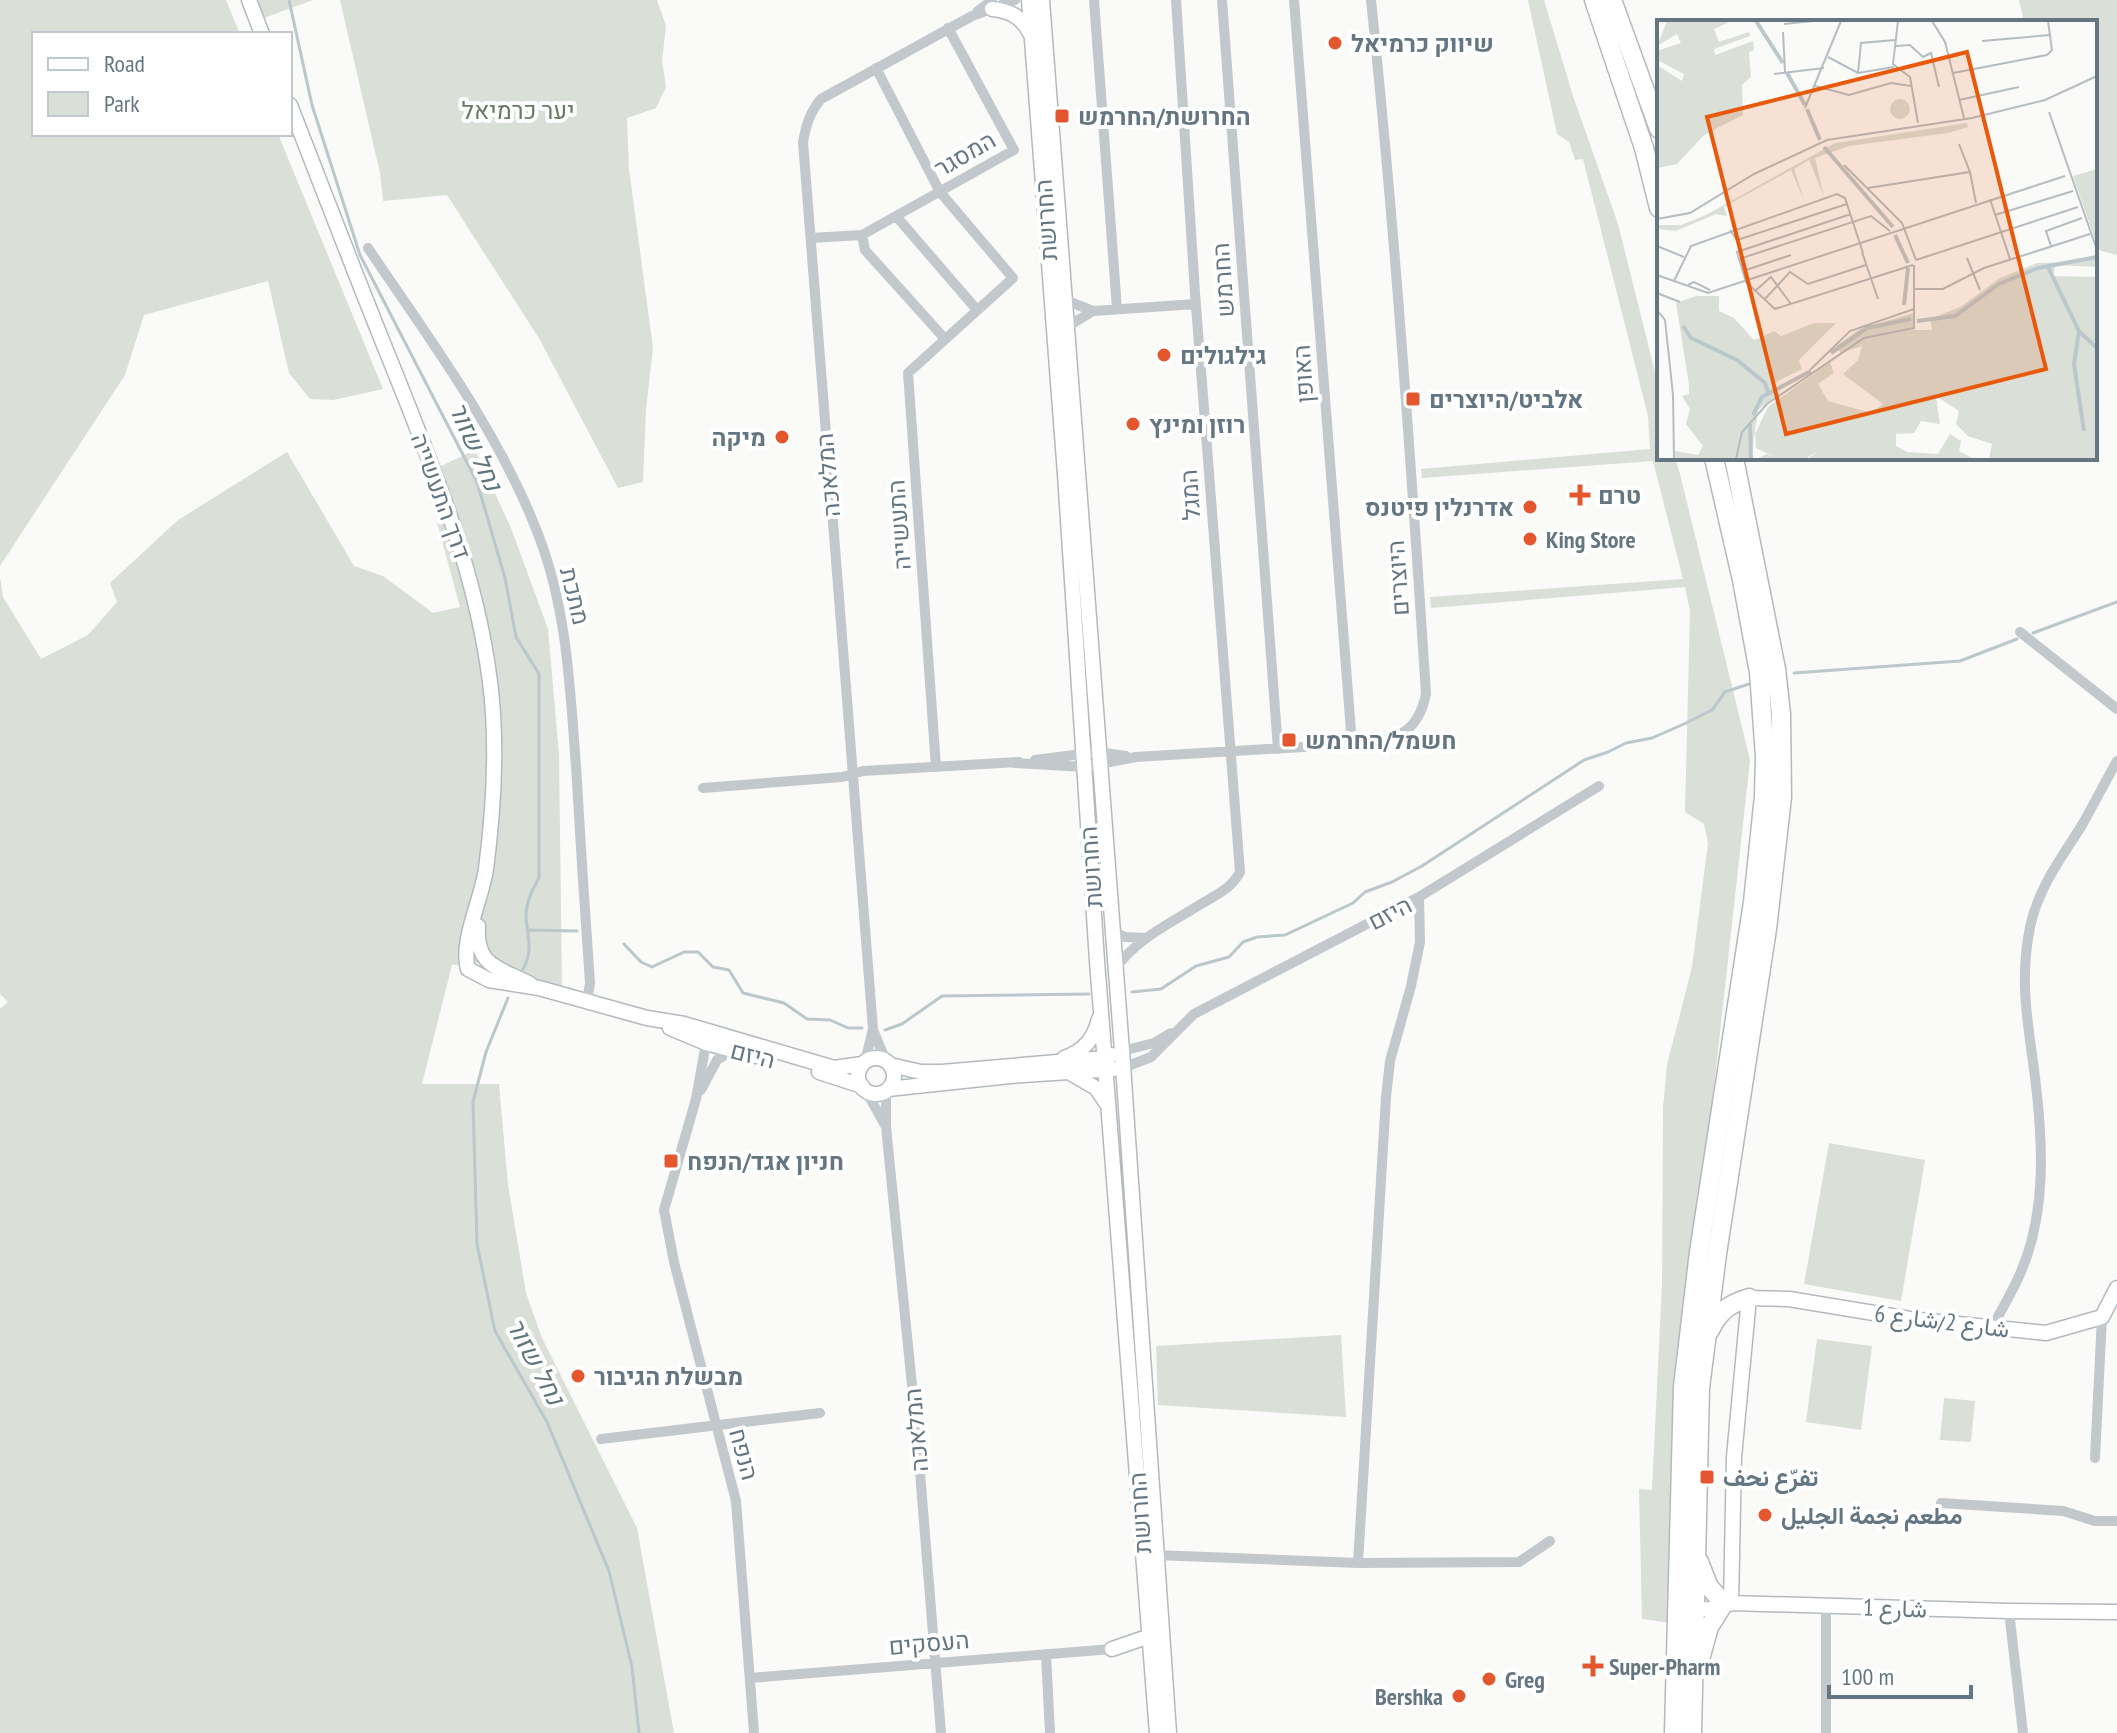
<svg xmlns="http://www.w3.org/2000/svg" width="2117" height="1733" font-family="'PT Sans Narrow',Vazirmatn,Heebo,sans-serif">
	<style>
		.green { fill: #dadfd7 }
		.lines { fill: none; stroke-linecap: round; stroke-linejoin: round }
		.stream { stroke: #bbc7cb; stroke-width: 3 }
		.secondary-casing { stroke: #b3babf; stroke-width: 17 }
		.highway-casing { stroke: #b4b9bd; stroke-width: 21 }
		.street { stroke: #c3c8cc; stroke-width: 10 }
		.secondary { stroke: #fff; stroke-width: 14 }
		.highway { stroke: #fff; stroke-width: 18 }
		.poi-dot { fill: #e4572e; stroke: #fff; stroke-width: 3 }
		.labels { text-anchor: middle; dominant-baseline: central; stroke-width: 8; stroke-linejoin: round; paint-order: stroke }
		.poi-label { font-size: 24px; font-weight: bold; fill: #657683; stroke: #fff; text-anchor: start }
		.park-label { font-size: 24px; fill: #687a64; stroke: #fff }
		.street-label { font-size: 24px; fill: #657683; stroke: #fff }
		.water-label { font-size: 26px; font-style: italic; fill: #60757c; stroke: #fff }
		.inset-river { fill: none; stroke: #bbc7cb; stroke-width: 4 }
		.inset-road { fill: none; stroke: #b5bdc2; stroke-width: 2 }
		.view { fill: #e8590c; fill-opacity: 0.15; stroke: #e8590c; stroke-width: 4 }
		.inset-edge { fill: none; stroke: #657683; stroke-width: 4 }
	</style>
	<rect width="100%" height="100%" fill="#fafaf8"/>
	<!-- green -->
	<path class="green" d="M0 0H226L240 34H34V134H278L383 389 333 400 310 399 289 373 268 281 144 315 125 375 0 566Z
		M258 0H313L264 18Z
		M340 0H657L666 26 662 61 666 87 656 108 627 118 629 169 653 348 646 409 643 482 618 488 540 340 447 195 383 201 380 173Z
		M1528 0H1544L1573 96 1618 224 1659 388V458H1675L1680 474 1750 760 1701 1205 1671 1623 1642 1619 1639 1489 1652 1490 1662 1284 1663 1108 1667 1065 1692 967 1708 843 1704 824 1685 812 1690 611 1685 587 1431 608 1430 597 1683 579 1653 461 1422 478 1421 469 1650 449 1648 416 1583 159 1575 160 1569 142 1557 134Z
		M2019 0H2117V255L2095 249V22H2024Z
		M475 450 511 528 548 629 559 755 562 987 480 963 452 965 422 1084H499L508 1185 526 1293 542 1338 637 1528 674 1733H0V1009L8 1002 0 994V577L3 597 41 659 88 635 117 602 110 583 178 520 287 452 354 566 383 576 433 613 460 607 424 474Z
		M1829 1143 1925 1160 1901 1301 1804 1284Z
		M1341 1335 1346 1417 1158 1405 1156 1346Z
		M1817 1339 1872 1346 1861 1430 1806 1422Z
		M1944 1398 1975 1401 1971 1442 1940 1440Z"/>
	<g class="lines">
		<!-- stream -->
		<path class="stream" d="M289 0 312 105 360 255 477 482 505 578 516 637 539 674V878C532 890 526 902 526 916 527 936 534 950 523 969
			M2033 633 2117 602
			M1794 673 1960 661 2017 639
			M529 930 577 931
			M624 944 641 962 652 967 684 952H698L713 967 729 970 743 993 784 1003 807 1019 830 1020 848 1028H862
			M1132 992 1161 989 1196 966 1229 957 1243 942 1257 937 1285 935 1353 903 1365 892 1392 882 1422 866 1584 760 1608 752 1626 743 1652 738 1684 724 1712 710 1725 692 1749 684
			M508 998 486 1052 473 1102 477 1244 495 1331 547 1422 609 1571 632 1667 639 1733
			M885 1030 902 1024 942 996 1089 994"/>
		<!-- secondary casing -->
		<g class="secondary-casing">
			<path id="secondary" d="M249 0 262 34
				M1029 0 1065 474 1097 961 1157 1733
				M1042 0 1122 1051 1169 1733
				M992 9C1010 11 1021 16 1030 33
				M290 105C324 192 357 279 392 365 433 468 476 570 490 682 498 744 494 807 486 869 482 898 460 942 468 969L489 980 539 988 647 1018 684 1024 834 1068 862 1064
				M478 926C475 967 500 968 530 984
				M670 1028 706 1043 756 1056
				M1064 1058C1084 1051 1094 1039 1099 1019
				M858 1076a18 18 0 1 1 36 0a18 18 0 1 1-36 0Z
				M890 1065 921 1072H942L1104 1058 1112 1055
				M819 1072 862 1086
				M1072 1074 1096 1088 1107 1104
				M888 1089 1010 1076 1114 1069
				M1731 1603 1734 1457 1749 1298 1789 1299 1910 1319 2046 1333 2102 1317 2117 1288
				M1687 1606C1702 1611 1717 1610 1731 1603L2009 1611 2117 1612
				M1112 1649 1150 1636 1155 1640"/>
		</g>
		<!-- highway casing -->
		<g class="highway-casing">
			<path id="highway" d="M1594 0 1644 148 1659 208
				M1612 0 1659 129
				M1710 1330C1719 1311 1729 1304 1749 1298
				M1699 1562 1709 1587 1721 1600
				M1700 1659 1709 1627 1721 1608
				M1674 1733 1683 1387 1699 1252 1753 902 1764 796 1765 757 1759 672 1742 580 1714 458
				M1692 1733 1700 1388 1717 1254 1767 929 1782 797 1781 714 1776 669 1734 458"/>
		</g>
		<!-- street -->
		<path class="street" d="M1094 0 1117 309
			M1222 0 1278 749
			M1294 0 1352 744
			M977 12 992 0
			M876 68 940 192 1013 278 908 373 936 767
			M896 216 977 310
			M862 235 865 250 945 339
			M811 238 862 235 1014 150 948 28
			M368 248C430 340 498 430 538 534 567 608 570 688 576 766 580 838 585 911 590 983L587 1001
			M1063 299 1093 311 1196 304
			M1065 328 1093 311
			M2020 632 2117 709
			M1035 760 1098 752 1126 756
			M1014 763 1084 767 1136 757 1370 743C1402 738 1419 728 1426 694 1411 463 1395 231 1371 0
			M703 788 842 777 863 771 1019 762
			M1112 931 1125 937 1146 938
			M1115 969C1136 939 1171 923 1201 904 1216 895 1232 888 1240 872L1195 293 1176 0
			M873 1030 886 1061
			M709 1039 706 1043 696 1099 664 1210 674 1262 736 1501 754 1733
			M1122 1051 1154 1043 1171 1033
			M865 1062 873 1029 803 142C806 125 810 112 821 99L972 16 1015 0
			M1123 1068 1151 1057 1194 1014 1419 897 1599 786
			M701 1090 717 1060 732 1050
			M886 1090V1127L917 1435 941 1733
			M866 1091 885 1125
			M1992 1328C2001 1310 2012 1293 2020 1274 2047 1213 2043 1142 2035 1077 2028 1022 2019 983 2030 927 2039 886 2061 859 2082 825 2094 804 2105 782 2117 761
			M601 1439 820 1413
			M2095 1458 2102 1317
			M1941 1503 2063 1511 2095 1521H2117
			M1155 1555 1358 1563 1386 1097 1390 1061 1411 986 1420 942 1419 897
			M1358 1563 1519 1562 1550 1541
			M1826 1605V1733
			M2009 1611 2023 1733
			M1046 1654 1050 1733
			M750 1678 1112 1649"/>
		<!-- secondary -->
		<use href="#secondary" class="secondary"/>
		<!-- highway -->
		<use href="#highway" class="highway"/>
	</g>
	<!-- markers -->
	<g class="poi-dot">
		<circle cx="1335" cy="43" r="8"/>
		<rect x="1054" y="108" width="16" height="16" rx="4"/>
		<circle cx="1164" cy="355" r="8"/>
		<rect x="1405" y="391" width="16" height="16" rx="4"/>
		<circle cx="1133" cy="424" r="8"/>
		<circle cx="782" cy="437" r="8"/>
		<path d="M1576 483h8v8h8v8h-8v8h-8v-8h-8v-8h8z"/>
		<circle cx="1530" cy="507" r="8"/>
		<circle cx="1530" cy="539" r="8"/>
		<rect x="1281" y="732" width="16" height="16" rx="4"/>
		<rect x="663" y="1153" width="16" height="16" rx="4"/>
		<circle cx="578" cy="1376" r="8"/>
		<rect x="1699" y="1469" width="16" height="16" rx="4"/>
		<circle cx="1765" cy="1515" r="8"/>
		<path d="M1589 1654h8v8h8v8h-8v8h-8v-8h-8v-8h8z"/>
		<circle cx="1489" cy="1679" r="8"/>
		<circle cx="1459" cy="1696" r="8"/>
	</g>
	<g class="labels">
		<!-- poi labels -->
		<g class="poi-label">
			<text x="1351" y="43">שיווק כרמיאל</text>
			<text x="1078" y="116">החרושת/החרמש</text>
			<text x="1180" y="355">גילגולים</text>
			<text x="1429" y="399">אלביט/היוצרים</text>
			<text x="1149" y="424">רוזן ומינץ</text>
			<text x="766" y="437" text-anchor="end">מיקה</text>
			<text x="1598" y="495">טרם</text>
			<text x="1514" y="507" text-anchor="end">אדרנלין פיטנס</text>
			<text x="1546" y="539">King Store</text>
			<text x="1305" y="740">חשמל/החרמש</text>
			<text x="687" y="1161">חניון אגד/הנפח</text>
			<text x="594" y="1376">מבשלת הגיבור</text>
			<text x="1723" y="1477">تفرّع نحف</text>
			<text x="1781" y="1515">مطعم نجمة الجليل</text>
			<text x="1609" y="1666">Super-Pharm</text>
			<text x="1505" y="1679">Greg</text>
			<text x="1443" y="1696" text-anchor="end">Bershka</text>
		</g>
		<!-- park labels -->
		<g class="park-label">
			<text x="518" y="110">יער כרמיאל</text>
		</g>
		<!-- street labels -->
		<g class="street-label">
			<text transform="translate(965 154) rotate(-30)">המסגר</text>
			<text transform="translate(1046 220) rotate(-94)">החרושת</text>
			<text transform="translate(1223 280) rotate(-94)">החרמש</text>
			<text transform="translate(1303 374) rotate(-94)">האופן</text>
			<text transform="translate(828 475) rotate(-95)">המלאכה</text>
			<text transform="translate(1190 495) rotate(-94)">המגל</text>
			<text transform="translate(441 496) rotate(70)">דרך התעשייה</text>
			<text transform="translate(899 525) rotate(-94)">התעשייה</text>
			<text transform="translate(1398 578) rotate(-94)">היוצרים</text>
			<text transform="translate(575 596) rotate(76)">מתכת</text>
			<text transform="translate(1091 867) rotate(-94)">החרושת</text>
			<text transform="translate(1390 913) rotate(-27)">היזם</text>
			<text transform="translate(753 1055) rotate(14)">היזם</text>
			<text transform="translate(1942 1321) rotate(7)">شارع 2/شارع 6</text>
			<text transform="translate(916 1430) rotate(-95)">המלאכה</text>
			<text transform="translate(744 1454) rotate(75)">הנפח</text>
			<text transform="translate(1140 1513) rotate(-94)">החרושת</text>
			<text transform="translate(1895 1608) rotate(2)">شارع 1</text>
			<text transform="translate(929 1643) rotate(-5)">העסקים</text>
		</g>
		<!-- water labels -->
		<g class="water-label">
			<text transform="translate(476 446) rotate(66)">נחל שזור</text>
			<text transform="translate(536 1361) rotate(62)">נחל שזור</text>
		</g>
	</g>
	<!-- overview -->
	<g transform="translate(1657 20)">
		<rect width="440" height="440" fill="#fafaf8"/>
		<path d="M10 1H75L57 9 62 22 92 12 93 16 57 29 58 35 96 21 97 30 92 32 94 57 85 65 86 95 47 115 20 144 0 148V45L25 61 27 54 0 40V31L24 23 20 14 0 26ZM233 89a10 10 0 1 1 20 0a10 10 0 1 1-20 0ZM310 103 311 107 291 113 192 126 158 138 167 177 152 140 137 149 148 183 134 150 67 187 70 196 59 194 19 211 0 209V205H24L49 195 178 123ZM440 149V225L416 156ZM440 235V247L398 245 396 256 440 257V320L435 324 440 322V439H332L335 424 311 416 299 404 302 391 279 376 283 404 264 401 257 413 239 414V426L250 432 281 434 293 414 304 421 302 431 317 439H151L162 430 148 439H99L110 434 118 437 99 428 98 414 111 387 173 342 177 353 161 364 171 381 214 393 226 384 186 354 201 340 205 326 184 333 179 326 203 309 256 293 257 310H275L273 299 303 287 343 258 380 243 424 242ZM39 276H62V291L77 298 97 320 117 311 124 316 157 303H179L142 340 145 349 115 364 122 374 101 390 94 439H18V431L41 435 46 426 29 404 33 389 25 376 32 374V365L19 283Z" fill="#dadfd7"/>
		<path class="inset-river" d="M99 1 126 43M130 53 148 85M150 89 163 120M167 127 236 207M238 215 251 243M390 245 422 311 440 328M247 285 251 248M260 301 298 296 342 264 381 248 440 237M26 306 34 318 80 340 108 363 111 372M422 311 417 344 427 411M174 333 210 308 254 299M96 395 105 377 154 351M93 404 94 439"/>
		<path class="inset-road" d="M241 1 236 44 253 57 261 103M275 1 288 22 307 98M127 4 156 1M126 12 128 52M325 21 393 15M239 26 253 25 266 37 274 33 282 67M390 35 395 30 391 1M171 37 201 53 237 47M201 53 204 23 238 20M296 53 390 35M117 54 167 48M158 66 192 75 234 63 254 66M302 80 362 67M148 88 184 1M392 92 439 227M302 124 313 152M187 145 245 203 259 240M211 168 313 152 319 183M333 179 353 239M194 194 80 232 89 262 118 289 256 245M338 195 416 171M0 199 33 193 97 154 170 120 315 98 388 80 440 56M73 210 80 220 190 184M0 226 27 237M394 226 389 211 425 198M205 232 221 279M310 238 323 270M82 239 214 196 233 211M259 240 421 187M86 251 134 235M0 255 51 273 408 156M17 261 34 226 180 174 188 178 206 233M31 265 37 262 53 270M258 269H286L327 248 433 214M98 271 114 257 134 284M0 273 23 282M107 280 133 252 151 264 209 245M0 290 8 300 16 375 17 439M153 350 193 311 257 289M79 439 85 412 110 384 207 318 257 308V245"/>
		<path class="view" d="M310 32 389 349 129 414 50 97Z"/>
		<rect width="440" height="440" class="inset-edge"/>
	</g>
	<!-- legend -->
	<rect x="32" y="32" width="260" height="104" fill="#ffffff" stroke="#c1c8cd" stroke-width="2"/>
	<rect x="48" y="58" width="40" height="12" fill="#ffffff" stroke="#c1c8cd" stroke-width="2"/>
	<text x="104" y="72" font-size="24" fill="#657683">Road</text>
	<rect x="48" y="92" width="40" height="24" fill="#dadfd7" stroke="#c1c8cd" stroke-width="2"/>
	<text x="104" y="112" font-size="24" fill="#657683">Park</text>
	<!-- scale -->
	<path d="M1829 1685v12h142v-12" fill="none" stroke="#657683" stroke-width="4"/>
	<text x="1841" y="1685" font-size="24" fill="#657683" stroke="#ffffff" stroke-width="6" paint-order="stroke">100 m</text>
</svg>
